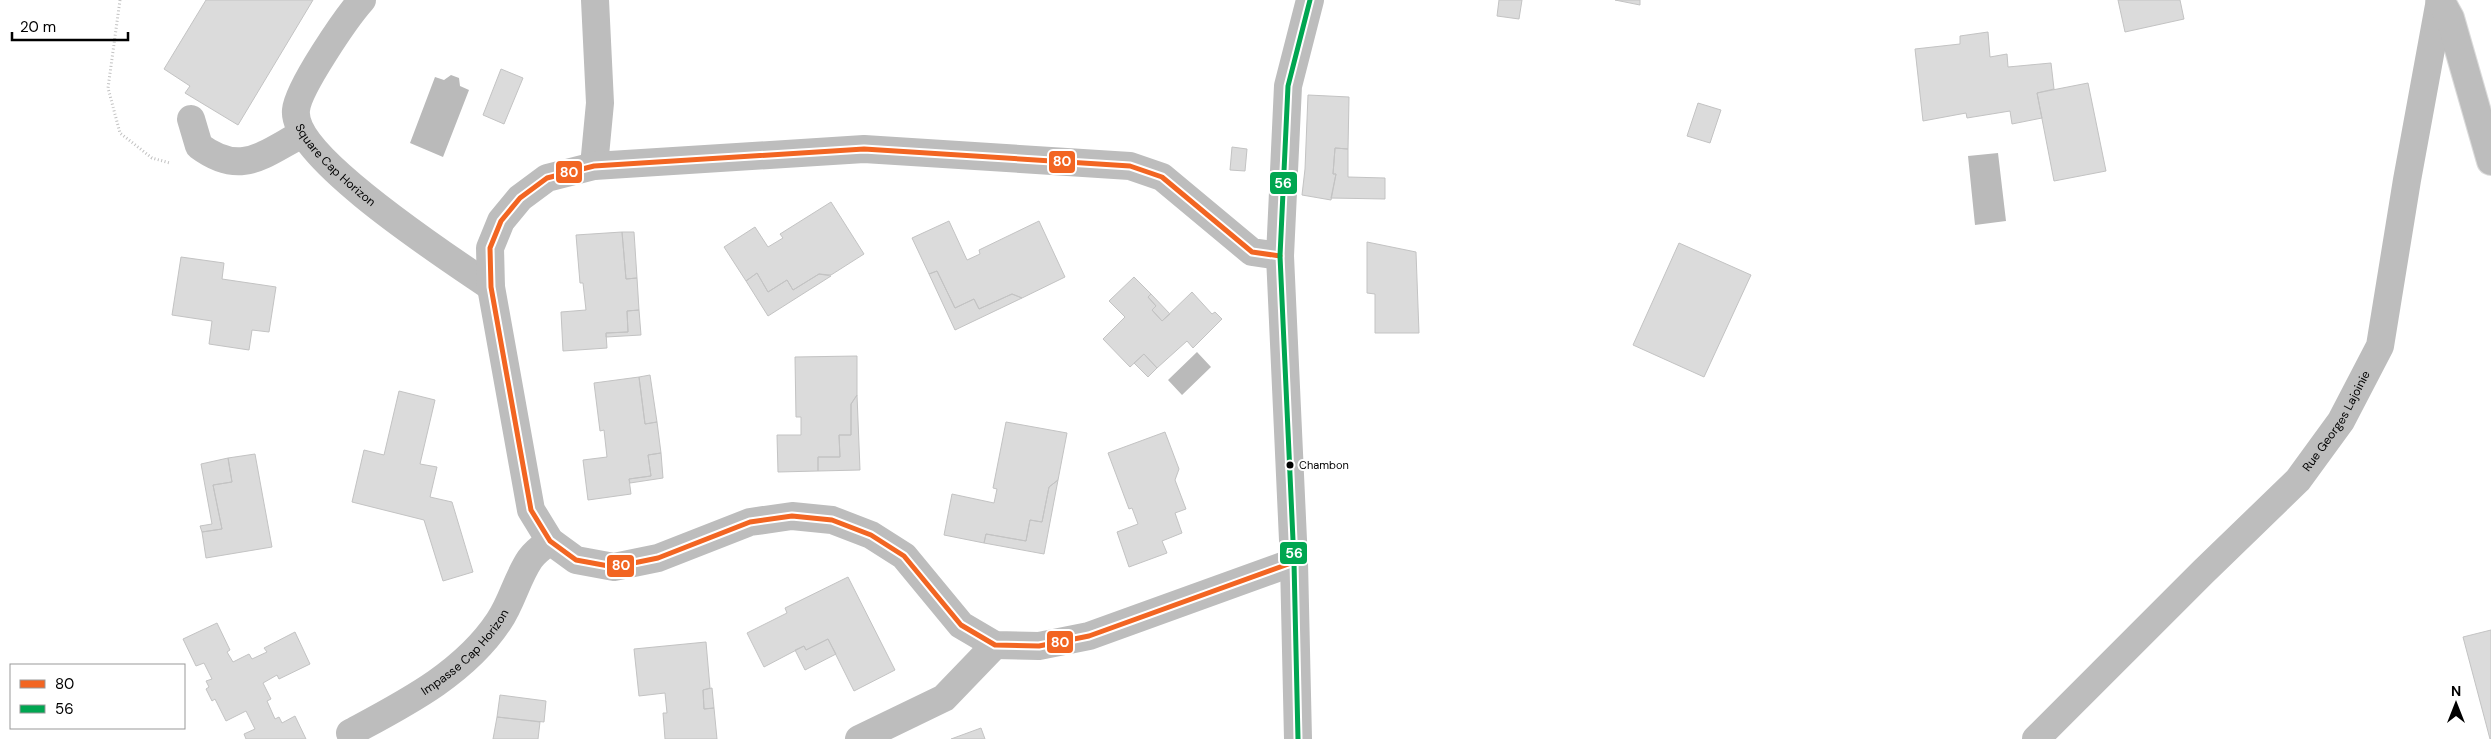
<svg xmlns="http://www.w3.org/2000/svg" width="2491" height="739" font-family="'DM Sans',sans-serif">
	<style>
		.water { fill: #bababa }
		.building { fill: #dbdbdb; stroke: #c3c3c3 }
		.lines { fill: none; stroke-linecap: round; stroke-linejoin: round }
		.major-casing { stroke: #dbdbdb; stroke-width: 30 }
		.path { stroke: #c2c2c2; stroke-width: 3; stroke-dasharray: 1 2.5; stroke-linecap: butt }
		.minor { stroke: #bdbdbd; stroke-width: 28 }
		.major { stroke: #bdbdbd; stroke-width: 28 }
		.bus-1-casing { stroke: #fff; stroke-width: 9 }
		.bus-2-casing { stroke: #fff; stroke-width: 9 }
		.bus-1 { stroke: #f26522; stroke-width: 5 }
		.bus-2 { stroke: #00a651; stroke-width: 5 }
		.bus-dot { fill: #000; stroke: #fff; stroke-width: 2 }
		.labels { text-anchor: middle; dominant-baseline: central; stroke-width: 4; stroke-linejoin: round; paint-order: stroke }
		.bus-label { font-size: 11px; fill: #000; stroke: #fff; text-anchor: start }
		.street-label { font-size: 12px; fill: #000; stroke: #fff }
		.line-badge { stroke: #fff; stroke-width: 2 }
		.badge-label { font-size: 14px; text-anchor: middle; font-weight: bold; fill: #fff }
	</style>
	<rect width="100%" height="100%" fill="#fff"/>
	<!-- water -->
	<path class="water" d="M451 75 459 78 460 86 469 90 443 157 410 143 435 77 444 80Z
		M1998 153 2006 221 1975 225 1968 156Z
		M1197 352 1211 367 1182 395 1168 380Z"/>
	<!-- building -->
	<path class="building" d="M206 0H313L238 125 185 93 190 86 164 69Z
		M1499 0H1522L1519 19 1497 16Z
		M1615 0H1640V5Z
		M2118 0H2180L2184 19 2125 32Z
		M1988 32 1990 57 2007 54 2008 67 2051 63 2054 89 2037 93 2042 118 2012 124 2010 111 1967 118 1966 113 1923 121 1915 49 1960 44V36Z
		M501 69 523 78 504 124 483 115Z
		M2088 83 2106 171 2054 181 2037 93Z
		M1308 95 1349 97 1348 149 1335 148 1333 174H1336L1331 200 1302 195 1305 169Z
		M1698 103 1721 110 1710 143 1687 136Z
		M1232 147 1247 149 1245 171 1230 170Z
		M1335 148 1348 149V177L1385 178V199L1331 198 1336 174H1333Z
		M831 202 864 254 831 275 819 274 793 290 787 280 768 292 757 273 746 281 724 247 755 227 768 247 783 238 780 234Z
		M949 221 967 260 980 254 979 250 1039 221 1065 277 1022 298 1012 294 979 309 974 299 955 308 937 271 929 274 912 238Z
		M622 232 626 279 637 278 639 310 627 311 628 332 606 333 607 348 563 351 561 312 586 310 583 283H580L576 235Z
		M622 232H634L637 278 626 279Z
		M1367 242 1416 252 1419 333H1375V294L1367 293Z
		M1679 243 1751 275 1704 377 1633 345Z
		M181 257 224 263 222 279 276 287 269 332 252 330 249 350 209 344 212 321 172 315Z
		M937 271 955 308 974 299 979 309 1012 294 1022 298 955 330 929 274Z
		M757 273 768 292 787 280 793 290 819 274 831 276 768 316 746 281Z
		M1134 277 1151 294 1148 297 1156 306 1152 310 1162 321 1192 292 1212 314 1215 312 1222 319 1193 348 1187 341 1157 368 1144 354 1130 367 1103 339 1125 317 1109 301Z
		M1151 294 1170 314 1162 321 1152 310 1156 306 1148 297Z
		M639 310 641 335 606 337V333L628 332 627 311Z
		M1144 354 1157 368 1148 377 1134 363Z
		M857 356V395L851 404V435H839L840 457H818V471L778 472 777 435H801V417H796L795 357Z
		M650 375 657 422 645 424 639 377Z
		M639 377 645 424 657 422 661 453 648 455 651 476 629 479 631 494 588 500 583 460 607 457 604 430 600 431 594 383Z
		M399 391 435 400 420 464 437 467 430 497 452 502 473 572 443 581 424 520 352 502 364 450 384 455Z
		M857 395 860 470 818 471V457H840L839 435H851V404Z
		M1006 422 1067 433 1058 480 1049 487 1042 522 1030 520 1026 541 986 534 984 543 944 535 952 494 994 503 997 489 993 488Z
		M1165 432 1179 469 1175 480 1186 509 1175 513 1182 533 1162 541 1167 553 1129 567 1117 532 1138 524 1132 508 1129 509 1108 453Z
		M661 453 663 478 630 483 629 479 651 476 648 455Z
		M255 454 272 547 206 558 202 532 222 529 213 485 232 482 228 458Z
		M228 458 232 482 213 485 222 529 202 532 200 526 212 524 201 464Z
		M1058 480 1044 554 984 543 986 534 1026 541 1030 520 1042 522 1049 487Z
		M848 577 895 670 854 691 828 639 806 650 804 646 764 667 747 633 787 613 785 608Z
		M217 623 230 650 227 652 233 662 249 654 252 659 267 652 264 648 295 632 310 664 279 679 277 675 263 683 271 699 267 701 275 719 279 717 282 723 295 716 306 739H246L244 734 255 729 246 711 226 721 215 699 212 701 206 689 209 687 206 681 212 679 204 663 196 666 183 639Z
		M2491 630V739H2490L2463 637Z
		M828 639 836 654 805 670 795 650 804 646 806 650Z
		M706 642 710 688 703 690 704 709 714 708 717 739H665L663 713H667L665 693 639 696 634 649Z
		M712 688 714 708 704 709 703 690Z
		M500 695 546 701 544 722 497 717Z
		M497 717 540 722 538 739H493Z
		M981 728 985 739H951Z"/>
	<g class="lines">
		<!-- major casing -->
		<g class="major-casing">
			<path id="major" d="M2440 0 2450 18 2491 161"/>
		</g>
		<!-- path -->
		<path class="path" d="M120 0 108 88 120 133 152 158 170 163"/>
		<!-- minor -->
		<g class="minor">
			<path id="s1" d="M362 0C346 18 298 88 296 110 291 157 452 260 491 287"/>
			<path d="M191 119 199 146C241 177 262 155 302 134"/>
			<path d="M594 166 600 103 595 0"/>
			<path d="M1280 256 1252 252 1162 177 1130 166 864 149 594 166 547 178 520 198 501 221 490 248 491 287 531 510 550 541 576 560 614 567 658 558 750 522 792 516 832 520 871 535 904 556 961 625 995 645 1039 646 1089 636 1294 562"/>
			<path id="s2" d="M350 733C404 704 464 674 499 621 512 602 517 578 530 559 535 552 543 546 550 541"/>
			<path d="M859 739 944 698 995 645"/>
			<path d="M1298 739 1294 562 1280 256 1288 86 1310 0"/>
			<path id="s3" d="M2036 739 2203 572 2298 480 2341 421 2380 346 2407 180 2440 0"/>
		</g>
		<!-- major -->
		<use href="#major" class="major"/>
		<!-- bus-1 casing -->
		<g class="bus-1-casing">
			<path id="bus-1" d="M1280 256 1252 252 1162 177 1130 166 864 149 594 166 547 178 520 198 501 221 490 248 491 287 531 510 550 541 576 560 614 567 658 558 750 522 792 516 832 520 871 535 904 556 961 625 995 645 1039 646 1089 636 1294 562"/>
		</g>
		<!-- bus-2 casing -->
		<g class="bus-2-casing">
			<path id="bus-2" d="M1298 739 1294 562 1280 256 1288 86 1310 0"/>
		</g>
		<!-- bus-1 -->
		<use href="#bus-1" class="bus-1"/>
		<!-- bus-2 -->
		<use href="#bus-2" class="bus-2"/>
	</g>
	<!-- markers -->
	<circle class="bus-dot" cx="1290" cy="465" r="4.5"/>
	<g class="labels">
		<!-- bus labels -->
		<g class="bus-label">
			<text x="1299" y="465">Chambon</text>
		</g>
		<!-- street labels -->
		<g class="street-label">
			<text stroke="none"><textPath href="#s1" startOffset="199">Square Cap Horizon</textPath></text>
			<text stroke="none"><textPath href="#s3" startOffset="439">Rue Georges Lajoinie</textPath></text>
			<text stroke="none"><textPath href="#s2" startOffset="142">Impasse Cap Horizon</textPath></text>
		</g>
	</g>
	<g class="line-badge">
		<rect x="1048" y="150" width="28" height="24" rx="5" fill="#f26522"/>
		<rect x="555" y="160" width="28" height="24" rx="5" fill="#f26522"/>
		<rect x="1269" y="171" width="29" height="24" rx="5" fill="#00a651"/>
		<rect x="1279" y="541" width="29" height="24" rx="5" fill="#00a651"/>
		<rect x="606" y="554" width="29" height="24" rx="5" fill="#f26522"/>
		<rect x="1046" y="630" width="28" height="24" rx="5" fill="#f26522"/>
	</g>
	<g class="badge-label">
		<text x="1062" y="166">80</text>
		<text x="569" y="177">80</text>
		<text x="1283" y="188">56</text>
		<text x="1294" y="558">56</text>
		<text x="621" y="570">80</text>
		<text x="1060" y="647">80</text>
	</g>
	<!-- legend -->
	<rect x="10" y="664" width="175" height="65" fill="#ffffff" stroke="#999999"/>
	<rect x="20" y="680" width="25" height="8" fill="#f26522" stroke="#999999"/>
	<text x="55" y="689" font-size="15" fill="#000000">80</text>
	<rect x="20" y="705" width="25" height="8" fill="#00a651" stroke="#999999"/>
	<text x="55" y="714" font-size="15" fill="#000000">56</text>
	<!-- north arrow -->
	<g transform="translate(2456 704)" stroke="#ffffff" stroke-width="4" paint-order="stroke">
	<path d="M0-4L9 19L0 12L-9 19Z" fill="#000000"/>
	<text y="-8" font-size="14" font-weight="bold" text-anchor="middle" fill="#000000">N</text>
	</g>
	<!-- scale -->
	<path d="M12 32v8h116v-8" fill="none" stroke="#000000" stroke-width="2.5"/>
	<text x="20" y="32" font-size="15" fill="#000000" stroke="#ffffff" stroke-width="4" paint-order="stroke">20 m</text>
</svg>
